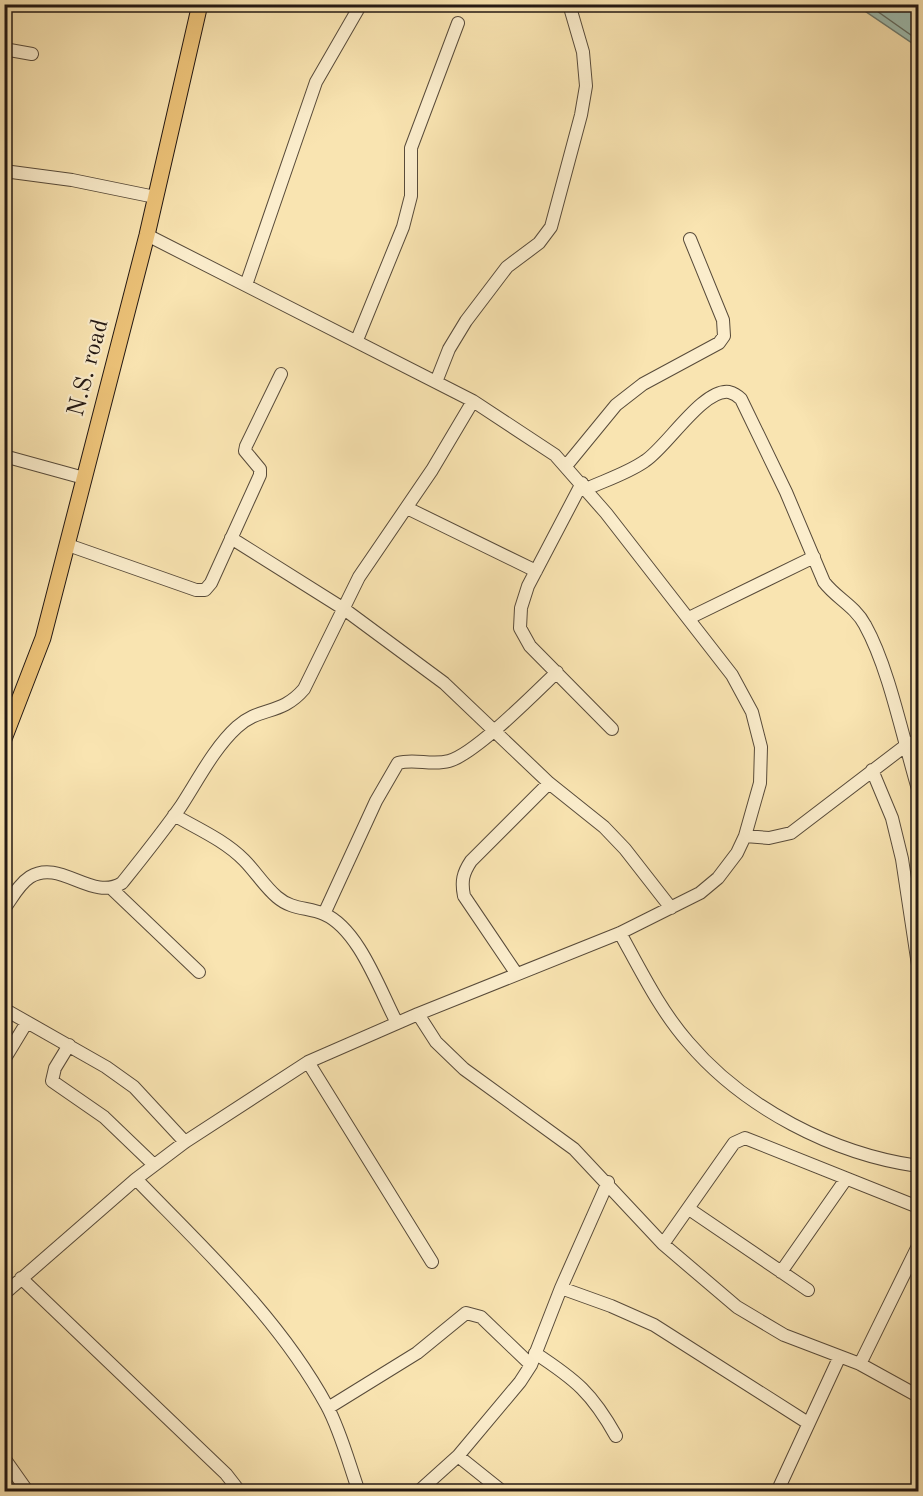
<svg xmlns="http://www.w3.org/2000/svg" width="923" height="1496" font-family="'Old Standard TT',serif">
	<style>
		.water { fill: #9ebeb2; stroke: #6d7c72; stroke-width: 1.5 }
		.lines { fill: none; stroke-linecap: round; stroke-linejoin: round }
		.shore { stroke: #606b62; stroke-width: 1.5 }
		.minor-casing { stroke: #584b3a; stroke-width: 14 }
		.major-casing { stroke: #231813; stroke-width: 17 }
		.minor { stroke: #fbedcc; stroke-width: 12 }
		.major { stroke: #ecc278; stroke-width: 15 }
		.labels { text-anchor: middle; dominant-baseline: central; stroke-width: 4.5; stroke-linejoin: round; paint-order: stroke }
		.street-label { font-size: 24px; fill: #231813; stroke: #fbedcc }
	</style>
	<rect width="100%" height="100%" fill="#f9e4b1"/>
	<filter id="stains"><feTurbulence type="fractalNoise" baseFrequency=".00333" numOctaves="4"/><feColorMatrix values="0 0 0 0 .2 0 0 0 0 .09 0 0 0 0 .02 0 0 0 .5 -.17"/></filter>
	<radialGradient id="worn" r=".72"><stop offset=".6" stop-color="#630" stop-opacity="0"/><stop offset="1" stop-color="#630" stop-opacity=".3"/></radialGradient>
	<!-- water -->
	<path class="water" d="M856 5H918V47Z"/>
	<g class="lines">
		<!-- shore -->
		<path class="shore" d="M867 4 918 40"/>
		<!-- minor casing -->
		<g class="minor-casing">
			<path id="minor" d="M4 49 32 54
				M4 171 72 180 155 197
				M147 235 473 401 555 455 606 513 732 675 752 712 761 747 760 783 745 836 737 853 718 878 700 893 620 933 418 1014 308 1062 185 1142 136 1179C205 1250 279 1318 327 1406 341 1432 349 1464 359 1492
				M246 285 316 82 361 4
				M357 340 403 227 411 196V148L458 23
				M436 382 449 349 466 321 507 267 539 243 551 227 581 115 586 86 583 52 569 4
				M4 456 84 478
				M566 466 616 405 643 384 719 343 724 336 723 320 690 239
				M582 483 528 586 521 608 520 628 530 646 612 729
				M586 489C606 480 628 473 645 461 666 448 703 388 729 392 733 393 738 396 741 399L786 492 824 582C836 598 855 606 865 625 889 668 903 739 918 789
				M407 508 536 571
				M231 538 344 609 444 683 549 783 604 827 625 849 671 908
				M68 545 196 590H205L211 583 260 475V469L245 451 246 446 281 374
				M689 618 814 557
				M872 770 892 818 902 859 918 965
				M174 815C198 829 224 840 244 860 255 871 265 887 277 897 292 910 308 907 324 914 359 929 380 991 397 1023
				M745 836 769 838 791 833 905 746 918 740
				M112 889 199 972
				M4 909C12 898 19 884 30 877 60 858 92 902 122 883 142 858 163 832 181 806 198 780 214 748 237 727 260 706 281 716 304 689L359 577 432 470 473 401
				M324 914 376 801 398 763C415 758 431 766 449 761 475 754 535 693 557 672
				M620 933C641 971 660 1010 688 1042 744 1108 833 1154 918 1166
				M516 973 464 896C461 881 463 873 471 861L549 783
				M4 1009 106 1067 134 1087 185 1142
				M418 1014 436 1042 464 1069 574 1149 663 1244 737 1307 784 1335 860 1364 918 1396
				M69 1045 55 1068 52 1081 104 1117 154 1165
				M4 1060 27 1022
				M308 1062 432 1262
				M689 1209 808 1290
				M663 1244 734 1143 745 1138 918 1207
				M781 1272 846 1179
				M21 1278 226 1474 240 1492
				M561 1288 611 1306 654 1325 808 1423
				M4 1294 136 1179
				M535 1353C576 1380 592 1393 616 1436
				M860 1364 918 1246
				M328 1408 417 1353 466 1313 481 1317 531 1365
				M458 1456 503 1492
				M4 1458 28 1492
				M418 1492 458 1456 520 1382 531 1365 561 1288 608 1182
				M777 1492 839 1358"/>
		</g>
		<!-- major casing -->
		<g class="major-casing">
			<path id="major" d="M4 739 43 638 147 235 200 4"/>
		</g>
		<!-- minor -->
		<use href="#minor" class="minor"/>
		<!-- major -->
		<use href="#major" class="major"/>
	</g>
	<g class="labels">
		<!-- street labels -->
		<g class="street-label">
			<text transform="translate(89 368) rotate(-75)">N.S. road</text>
		</g>
	</g>
	<!-- margin -->
	<rect width="923" height="1496" fill="none" stroke="#f9e4b1" stroke-width="24"/>
	<rect x="6" y="6" width="911" height="1484" fill="none" stroke="#231813" stroke-width="3"/>
	<rect x="12" y="12" width="899" height="1472" fill="none" stroke="#231813" stroke-width="1.5"/>
	<rect width="100%" height="100%" filter="url(#stains)"/>
	<rect width="100%" height="100%" fill="url(#worn)"/>
</svg>
